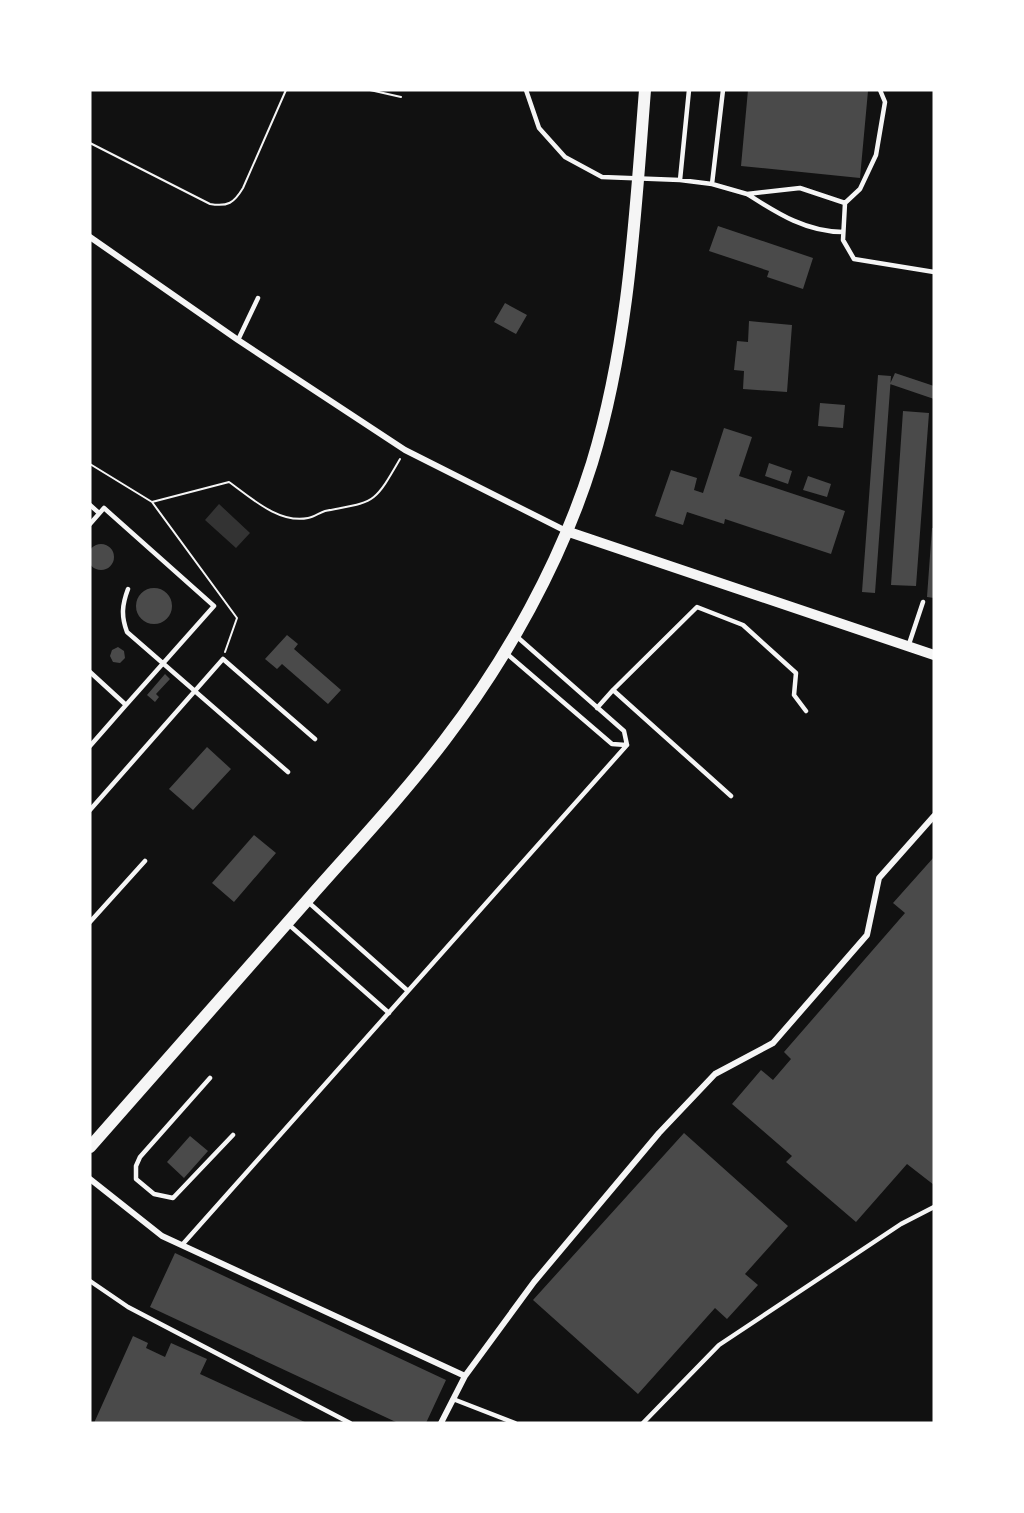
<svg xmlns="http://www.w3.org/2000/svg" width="1024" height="1513" font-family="Raleway,sans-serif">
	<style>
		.water { fill: #333 }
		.building { fill: #4a4a4a }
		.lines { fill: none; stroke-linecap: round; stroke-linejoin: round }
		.path { stroke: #f5f5f5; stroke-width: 2 }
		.service { stroke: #f5f5f5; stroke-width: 4.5 }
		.minor { stroke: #f5f5f5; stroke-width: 6 }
		.tertiary { stroke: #f5f5f5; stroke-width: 10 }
		.secondary { stroke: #f5f5f5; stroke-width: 12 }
	</style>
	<rect width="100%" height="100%" fill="#111"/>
	<!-- water -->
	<path class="water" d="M219 504 250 533 236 548 205 520Z"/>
	<!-- building -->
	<path class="building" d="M748 90 868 91 860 178 741 166Z
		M718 226 813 258 803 289 767 277 769 271 709 251Z
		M505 303 527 315 516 334 494 322Z
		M749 321 792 325 787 392 743 389 744 371 734 370 737 341 748 342Z
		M895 373 934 386V399L890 384Z
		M878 375 891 376 875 593 862 592Z
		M820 403 845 405 843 428 818 426Z
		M903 411 929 413 916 586 891 585Z
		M724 428 752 437 739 476 845 511 831 554 725 519 724 524 687 512 683 525 655 516 671 470 697 478 694 490 703 493Z
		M769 463 792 471 788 484 765 476Z
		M808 476 831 484 827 497 803 490Z
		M932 528H934V598L927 597Z
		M88 557a13 13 0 1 1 26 0a13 13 0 1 1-26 0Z
		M136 606a18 18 0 1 1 36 0a18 18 0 1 1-36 0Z
		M287 635 298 644 294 649 341 690 328 704 282 664 277 669 265 659Z
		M118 647 124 651 125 658 120 663 113 662 110 656 112 650Z
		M165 674 170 679 156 694 159 697 155 702 147 695Z
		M207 747 231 769 193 810 169 789Z
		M254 835 276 853 234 902 212 883Z
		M934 857V1185L907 1164 856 1222 786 1162 792 1156 732 1104 761 1070 773 1080 791 1059 784 1052 905 913 893 903Z
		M684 1133 788 1226 745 1274 758 1285 727 1319 715 1308 638 1394 533 1300Z
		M190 1136 208 1151 184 1178 167 1162Z
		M175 1253 446 1380 426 1423H398L150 1307Z
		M133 1336 148 1343 146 1348 165 1357 171 1343 207 1359 200 1374 307 1423H94Z"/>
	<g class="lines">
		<!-- path -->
		<path class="path" d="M370 90 401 97
			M90 143 210 204C228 207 234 203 243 188L286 90
			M90 464 152 502 229 482C250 497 279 524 308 518 314 517 319 513 325 511 375 501 373 506 400 459
			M152 502 237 618 225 652"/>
		<!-- service -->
		<path class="service" d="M526 90 539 128 565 157 602 177 680 180 712 184 723 90
			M680 180 689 90
			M712 184 747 194 800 188 845 203 860 189 876 155 885 102 880 90
			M747 194C777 213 806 232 843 232
			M845 203 843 240 854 259 934 272
			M238 340 258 298
			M90 505 99 513
			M90 524 104 508 214 606 126 705 90 672
			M128 589C122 605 121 616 127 632L288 772
			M515 635 624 731 627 745
			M908 647 923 602
			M506 653 612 744 626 745
			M597 708 613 690
			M90 746 126 705
			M731 796 613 690 697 607 743 625 796 673 794 695 806 711
			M90 810 223 659 315 739
			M307 901 408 991
			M90 922 145 861
			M287 923 389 1013
			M210 1078 140 1157 136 1166V1179L154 1194 173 1198 233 1135
			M182 1245 627 745
			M90 1281 128 1307 350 1423
			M453 1399 515 1423
			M643 1423 719 1345 901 1224 934 1207"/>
		<!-- minor -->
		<path class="minor" d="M90 237 238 340 405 450 566 531
			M90 1179 162 1236 465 1376
			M441 1423 465 1376 534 1282 659 1133 715 1074 773 1043 867 935 879 878 934 816"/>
		<!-- tertiary -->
		<path class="tertiary" d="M566 531 934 655"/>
		<!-- secondary -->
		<path class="secondary" d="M90 1147C163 1063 238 980 311 896 356 845 403 795 444 741 507 659 561 562 592 463 629 342 635 216 645 90"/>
	</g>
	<!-- border -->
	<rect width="1024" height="1513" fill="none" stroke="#ffffff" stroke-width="183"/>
</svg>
